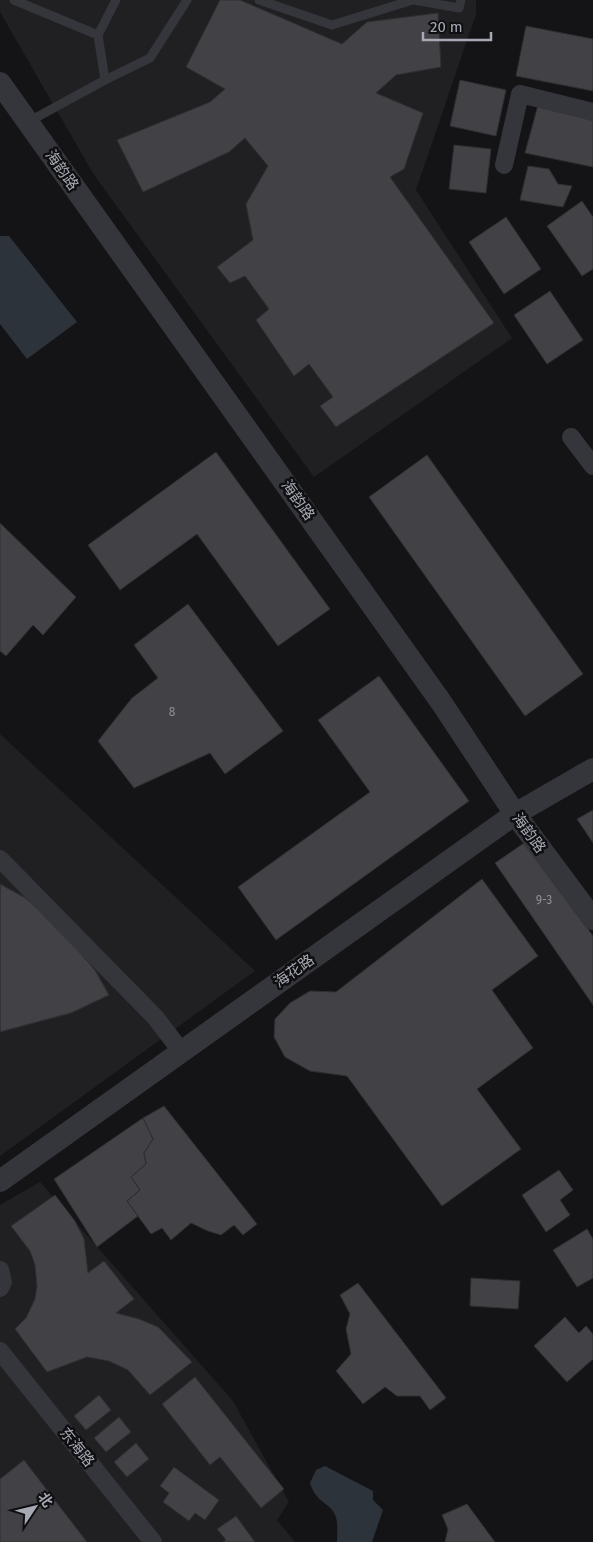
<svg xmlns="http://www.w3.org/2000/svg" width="593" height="1542" font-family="'Fira Sans','Noto Sans SC',sans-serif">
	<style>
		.built { fill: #202023 }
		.water { fill: #2d333b }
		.building { fill: #414146; stroke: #2f2e32 }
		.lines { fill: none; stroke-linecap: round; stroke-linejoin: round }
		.service { stroke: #35363b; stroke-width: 9 }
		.minor { stroke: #35363b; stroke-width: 18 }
		.tertiary { stroke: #35363b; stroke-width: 22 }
		.labels { text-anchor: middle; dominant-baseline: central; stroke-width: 5; stroke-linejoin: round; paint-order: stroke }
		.number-label { font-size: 12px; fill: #8e9099 }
		.street-label { font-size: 15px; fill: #a7aab5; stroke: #0f0f11 }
	</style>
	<rect width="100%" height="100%" fill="#141416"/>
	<!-- built -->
	<path class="built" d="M0 0H476V14L416 190 512 338 314 477 94 175 0 12Z
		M0 734 255 971 0 1156Z
		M40 1182 233 1401 289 1502 277 1520 295 1542H0V1205Z"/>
	<!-- water -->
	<path class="water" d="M0 236H9L77 322 27 359 0 324Z
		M325 1466 373 1491V1500L383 1510 372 1542H337C337 1534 338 1525 336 1517 330 1501 317 1505 310 1483L316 1470Z"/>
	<!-- building -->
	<path class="building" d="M220 0H240L342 44 367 22 438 13 441 67 396 75 376 93 423 113 404 169 390 177 494 323 336 427 320 406 333 397 309 364 294 376 256 320 269 309 245 276 230 283 217 267 253 240 246 204 268 166 245 138 229 152 143 192 117 140 210 102 225 89 186 67Z
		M526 26 593 39V91L516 76Z
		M460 80 506 90 496 136 450 126Z
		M538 105 593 119V167L525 153Z
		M454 145 491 149 486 193 449 189Z
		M528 166 549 169 558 184 572 186 563 207 520 200Z
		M582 201 593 217V269L582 276 547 226Z
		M506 217 541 269 504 294 469 242Z
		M550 291 583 340 547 364 514 315Z
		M216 452 330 609 278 646 197 534 120 590 88 545Z
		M427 455 583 674 525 716 369 497Z
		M0 523 76 597 43 635 33 625 6 656 0 651Z
		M188 604 283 731 225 774 210 753 134 788 98 741 132 698 158 678 134 645Z
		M379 676 469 801 276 940 238 887 370 792 318 720Z
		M593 810V843L577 819Z
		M527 841 593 936V1005L495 863Z
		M482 879 538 956 492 990 533 1048 477 1089 521 1149 442 1206 347 1076 310 1071 285 1057 274 1037 275 1019 290 1003 310 991 336 992Z
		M0 884 24 897 52 920 95 970 109 995 71 1013 0 1032Z
		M0 884 24 897 52 920 95 970 109 995 71 1013 0 1032Z
		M164 1106 257 1224 243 1235 234 1225 221 1235 208 1231 191 1223 171 1240 162 1228 151 1234 127 1201 140 1190 131 1177 146 1164 144 1153 153 1139 143 1118Z
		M143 1118 153 1139 144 1153 146 1164 131 1177 140 1190 127 1201 138 1216 97 1247 54 1179Z
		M559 1170 573 1190 560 1200 570 1215 546 1232 522 1195Z
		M55 1195 75 1221 84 1239 88 1273 104 1261 134 1299 116 1313 139 1319 158 1327 192 1362 150 1395 128 1370 109 1361 87 1357 47 1372 15 1329 26 1318 35 1299 37 1286 35 1265 30 1251 11 1226Z
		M587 1229 593 1239V1278L577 1287 553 1250Z
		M471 1278 520 1281 518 1309 470 1306Z
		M358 1283 446 1398 430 1410 420 1396H397L385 1387 363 1404 336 1371 351 1354 346 1329 350 1314 340 1295Z
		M565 1317 579 1333 586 1326 593 1334V1359L567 1382 534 1346Z
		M195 1377 284 1489 261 1508 220 1457 210 1465 162 1404Z
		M99 1395 111 1410 86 1430 74 1416Z
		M119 1417 131 1432 106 1452 94 1438Z
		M136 1443 149 1459 127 1477 114 1462Z
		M24 1460 87 1542H0V1479Z
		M174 1467 219 1500 205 1520 195 1513 189 1521 163 1502 169 1493 160 1486Z
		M467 1504 495 1542H445L448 1529 442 1515Z
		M236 1516 255 1542H223L226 1540 217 1529Z"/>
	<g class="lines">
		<!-- service -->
		<path class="service" d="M14 0 98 35
			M259 0 332 25 413 0
			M414 0 459 8 461 0
			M105 80 98 35 116 0
			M28 122 105 80 150 58 187 0"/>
		<!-- minor -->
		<path class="minor" d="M504 165 520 94 593 112
			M571 437 593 466
			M0 859 155 1017 181 1051
			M0 1270 3 1282 0 1288
			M0 1351 153 1542"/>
		<!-- tertiary -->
		<path class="tertiary" d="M0 83 441 702 515 814 593 919
			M0 1181 515 814 593 769"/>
	</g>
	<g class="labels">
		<!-- number labels -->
		<g class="number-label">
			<text x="172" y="712">8</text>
			<text x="544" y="900">9-3</text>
		</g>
		<!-- street labels -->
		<g class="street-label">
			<text transform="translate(62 170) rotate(55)">海韵路</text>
			<text transform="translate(298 500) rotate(55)">海韵路</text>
			<text transform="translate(529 833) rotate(54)">海韵路</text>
			<text transform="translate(294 971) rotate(-35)">海花路</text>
			<text transform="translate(77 1447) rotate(51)">东海路</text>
		</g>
	</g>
	<!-- north arrow -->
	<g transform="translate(35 1507) rotate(55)" stroke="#0f0f11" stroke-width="4" paint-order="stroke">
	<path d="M0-4L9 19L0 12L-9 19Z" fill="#a7aab5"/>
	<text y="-8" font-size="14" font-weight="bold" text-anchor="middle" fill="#a7aab5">北</text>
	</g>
	<!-- scale -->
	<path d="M423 32v8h68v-8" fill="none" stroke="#a7aab5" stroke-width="2.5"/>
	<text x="430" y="32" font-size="15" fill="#a7aab5" stroke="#0f0f11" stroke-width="4" paint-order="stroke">20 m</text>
</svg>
